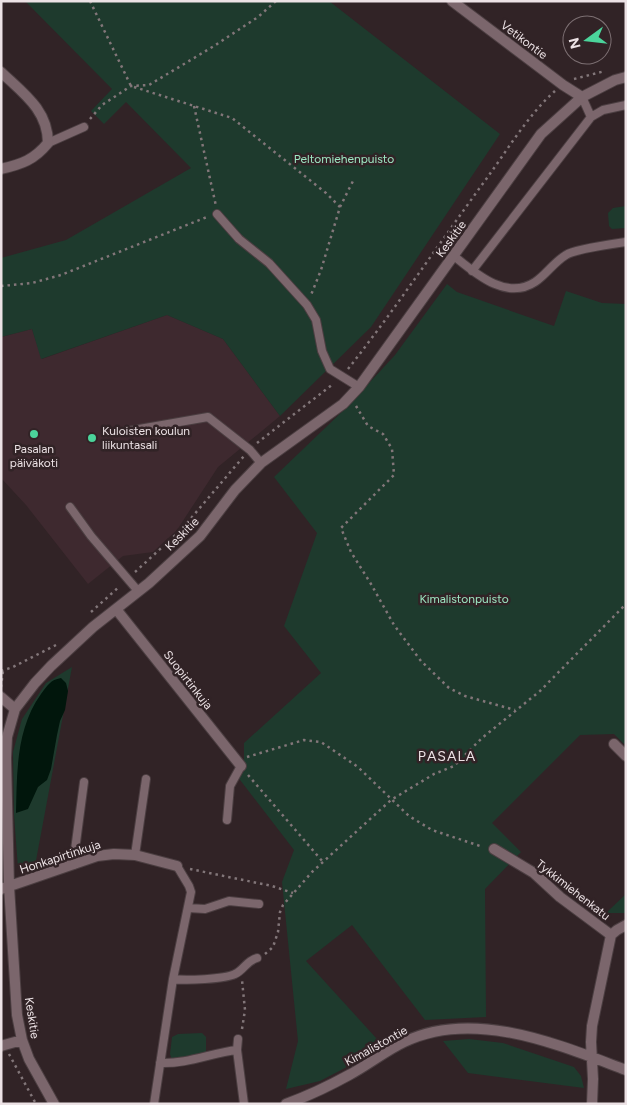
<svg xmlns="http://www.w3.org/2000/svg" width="627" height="1105" font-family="Figtree,sans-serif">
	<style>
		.built { fill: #3e292f }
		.green { fill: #1e3a2d }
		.water { fill: #01160c }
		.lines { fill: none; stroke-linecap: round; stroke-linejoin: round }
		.service-casing { stroke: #4b3e41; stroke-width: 10 }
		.minor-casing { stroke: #4b3e41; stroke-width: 12 }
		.path { stroke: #827679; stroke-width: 2.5; stroke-dasharray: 2.5 4; stroke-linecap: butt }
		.service { stroke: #7b666c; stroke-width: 8 }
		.minor { stroke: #7b666c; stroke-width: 10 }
		.poi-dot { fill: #4bd49b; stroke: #312326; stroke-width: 2 }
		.labels { text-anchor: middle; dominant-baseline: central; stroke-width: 5; stroke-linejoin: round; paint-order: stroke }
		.street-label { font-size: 12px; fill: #ece2e5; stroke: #312326 }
		.park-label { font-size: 12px; fill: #9de6c2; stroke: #312326 }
		.poi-label { font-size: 12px; fill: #ece2e5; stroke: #312326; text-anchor: start }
		.neighbourhood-label { font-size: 14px; letter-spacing: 1px; fill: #ece2e5; stroke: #312326 }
	</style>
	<rect width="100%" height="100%" fill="#312326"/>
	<!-- built -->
	<path class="built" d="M167 315 223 339 280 416 218 467 177 530 153 552 123 556 88 584 26 505 1 478V337L32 329 42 359Z"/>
	<!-- green -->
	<path class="green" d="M25 1H329L500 134 371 327 280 416 223 339 167 315 41 359 32 329 1 337V258L66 240 191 168 126 102 104 124 91 111 112 89Z
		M626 206V228L612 229 609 226 608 213 613 208Z
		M447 284 457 292 554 326 566 291 602 303 626 304V742L624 744 614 734 580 735 492 823 521 852 485 889 486 1017 425 1020 352 925 306 961 377 1039 345 1068 320 1081 286 1089 298 1041 282 882 294 850 237 776 244 770V743L321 673 284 626 317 533 274 477 347 407 395 355Z
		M72 667 35 866 18 868 14 815 13 752 22 719 46 683Z
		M626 894V913H606Z
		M202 1033 206 1037V1053L172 1060 170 1054 172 1037 178 1034Z
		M469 1039 503 1043 574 1067 581 1076 584 1088 468 1073 443 1041Z"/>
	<!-- water -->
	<path class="water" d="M61 678 66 683 68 691 65 710 60 721 57 735 51 769 47 780 38 787 28 809 16 813C17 772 16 729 41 694 48 685 50 680 61 678Z"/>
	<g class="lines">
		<!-- service casing -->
		<g class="service-casing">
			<path id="service" d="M591 117 603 110 626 105
				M48 143 84 127
				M217 214 239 239 269 263 307 305 316 320 322 351 330 369 359 387
				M454 256C475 273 506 301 535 282 546 275 554 262 566 255 575 249 613 244 626 242
				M472 271 591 117 582 97
				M122 432 208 417 250 450 261 463
				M70 507 91 536 138 591
				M227 820 230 786 241 766
				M135 855 146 779
				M73 865 84 782
				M188 908 205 909 229 901 259 904
				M173 979C185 981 225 979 235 974 244 970 246 961 257 958
				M237 1050 244 1104
				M160 1063C188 1064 211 1053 237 1050L238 1039
				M154 1104 173 979 191 892 189 886 177 866"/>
		</g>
		<!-- minor casing -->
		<g class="minor-casing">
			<path id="minor" d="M452 1 563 85 582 97
				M1 72C23 93 48 110 48 143 34 160 22 164 1 169
				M116 609 241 766
				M1 697 15 709
				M614 744 626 756
				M494 849 534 873 560 897 611 935
				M1 889 97 856 114 854 135 855 177 866
				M1 1046 22 1040
				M54 1104 29 1059 22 1040 17 1015 9 886 6 758 7 737 15 709 35 683 51 666 93 627 149 583 200 536 235 490 261 463 343 404 359 387 541 134 582 97 615 80 626 77
				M286 1104C308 1096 329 1086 349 1075 368 1065 385 1051 404 1042 474 1008 559 1045 626 1070
				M592 1104 593 1079 591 1042 592 1026 611 935 617 930 626 925"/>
		</g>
		<!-- path -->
		<path class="path" d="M90 1 131 86 232 118 326 193 340 207 321 270 311 295
			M574 79 605 71
			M194 106 216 206
			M90 119 102 105 131 86 149 85 214 46 258 17 276 1
			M340 207 354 179
			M1 286 32 283 61 275 207 217
			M348 369C396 308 440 242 487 178 508 149 528 115 555 91
			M356 406 368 426 383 434 392 449 394 475 341 528 351 552 371 584 394 625 421 661 449 688 465 696 515 710
			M257 443 333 384
			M135 572 181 530 244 456
			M91 612 120 586
			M1 671 13 667 56 645
			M1 687 3 671
			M247 757 304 740 321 742 358 767 409 816 432 830 483 847
			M248 775 323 862
			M190 869 272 886 293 893
			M265 954 273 947 278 932 280 912 283 905 312 872 391 800 434 774 454 766 482 738 540 691 626 604
			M242 1029 245 1010 242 980
			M9 1054 36 1104"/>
		<!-- service -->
		<use href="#service" class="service"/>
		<!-- minor -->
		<use href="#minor" class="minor"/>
	</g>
	<!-- markers -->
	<g class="poi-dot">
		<circle cx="34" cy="434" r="5"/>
		<circle cx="92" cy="438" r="5"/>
	</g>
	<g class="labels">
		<!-- street labels -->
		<g class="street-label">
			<text transform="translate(524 40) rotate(37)">Vetikontie</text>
			<text transform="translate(451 239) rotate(-54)">Keskitie</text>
			<text transform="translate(182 534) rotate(-45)">Keskitie</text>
			<text transform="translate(188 680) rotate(52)">Suopirtinkuja</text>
			<text transform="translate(60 857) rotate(-18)">Honkapirtinkuja</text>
			<text transform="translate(573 890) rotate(38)">Tykkimiehenkatu</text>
			<text transform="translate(32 1018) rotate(81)">Keskitie</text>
			<text transform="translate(376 1046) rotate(-29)">Kimalistontie</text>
		</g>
		<!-- park labels -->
		<g class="park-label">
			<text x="344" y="159">Peltomiehenpuisto</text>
			<text x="464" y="599">Kimalistonpuisto</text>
		</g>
		<!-- poi labels -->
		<g class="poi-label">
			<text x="102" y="431">Kuloisten koulun<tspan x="102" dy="14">liikuntasali</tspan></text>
			<text x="34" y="449" text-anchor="middle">Pasalan<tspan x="34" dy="14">päiväkoti</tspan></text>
		</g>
		<!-- neighbourhood labels -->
		<g class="neighbourhood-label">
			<text x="447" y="756">PASALA</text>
		</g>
	</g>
	<!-- border -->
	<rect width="627" height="1105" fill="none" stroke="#ece2e5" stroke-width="5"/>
	<!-- north arrow -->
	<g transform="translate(587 40) rotate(255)"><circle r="24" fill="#312326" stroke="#7c6f72"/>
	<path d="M0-4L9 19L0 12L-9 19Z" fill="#4bd49b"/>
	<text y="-8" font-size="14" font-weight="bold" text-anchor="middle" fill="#ece2e5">N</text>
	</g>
</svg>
